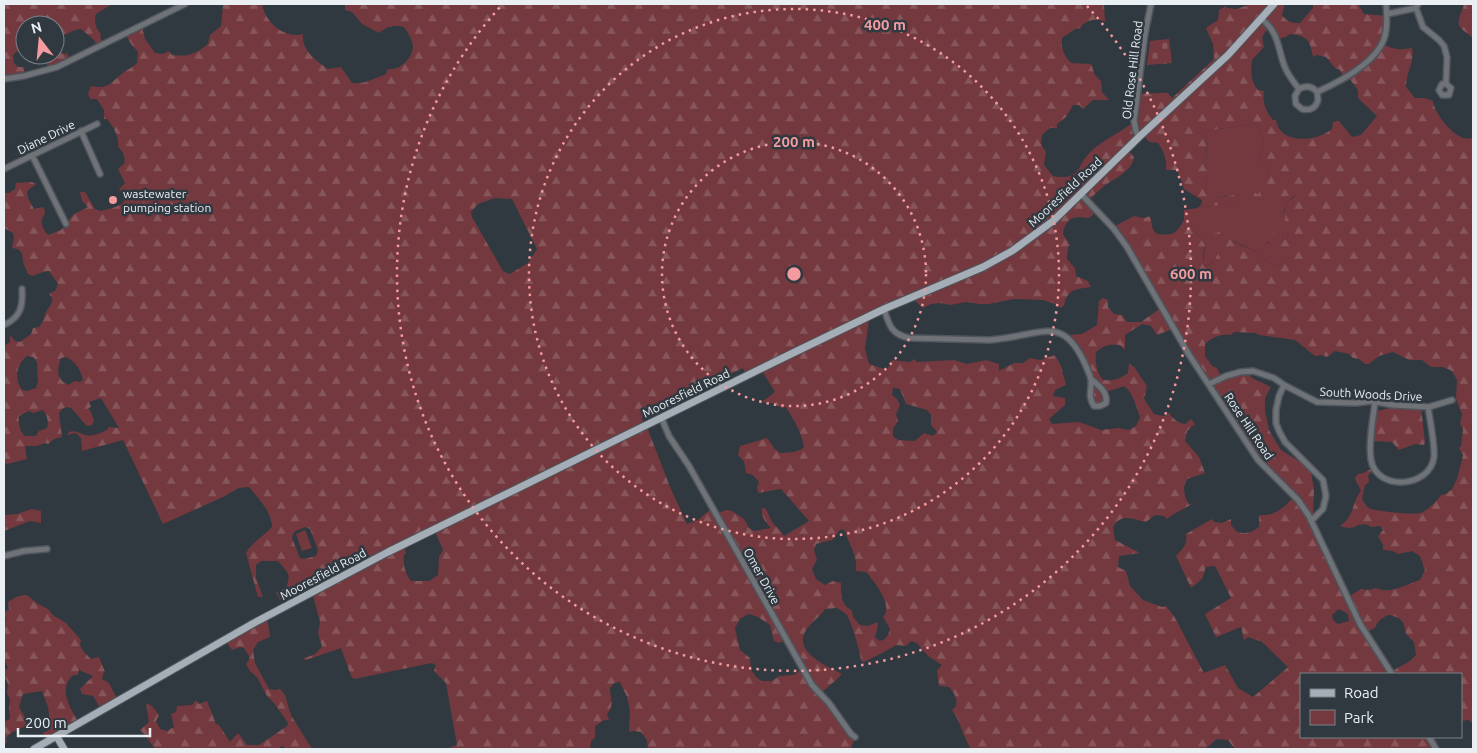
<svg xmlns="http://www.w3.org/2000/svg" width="1477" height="753" font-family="Ubuntu,sans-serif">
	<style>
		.green { fill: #73393e }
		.forest { fill: url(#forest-firs); fill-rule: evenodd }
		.cemetery { fill: url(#cemetery-stones) }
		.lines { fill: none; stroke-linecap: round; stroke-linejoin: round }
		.minor-casing { stroke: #4e555d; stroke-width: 8 }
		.major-casing { stroke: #4e555d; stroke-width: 9 }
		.minor { stroke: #6f7377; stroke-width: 5 }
		.major { stroke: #a5adb6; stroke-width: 7 }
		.ring { fill: none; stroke: #f49b9f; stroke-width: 2.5; stroke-dasharray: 2.5 5 }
		.poi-dot { fill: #f49b9f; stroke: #303840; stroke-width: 2 }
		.labels { text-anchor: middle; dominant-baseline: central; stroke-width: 5; stroke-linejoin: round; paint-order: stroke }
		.street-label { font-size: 12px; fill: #eaeff4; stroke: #303840 }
		.poi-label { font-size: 12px; fill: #eaeff4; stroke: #303840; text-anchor: start }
		.centre { fill: #f49b9f; stroke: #303840; stroke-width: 2.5 }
		.ring-label { font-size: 15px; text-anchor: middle; font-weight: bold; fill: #f49b9f; stroke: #303840; stroke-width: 5; stroke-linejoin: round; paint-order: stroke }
	</style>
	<defs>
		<pattern id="forest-firs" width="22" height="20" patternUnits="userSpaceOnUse" patternTransform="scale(1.25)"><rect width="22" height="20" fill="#73393e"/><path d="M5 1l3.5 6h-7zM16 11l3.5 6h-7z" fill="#87565a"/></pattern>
		<pattern id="cemetery-stones" width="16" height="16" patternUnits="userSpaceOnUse" patternTransform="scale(1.25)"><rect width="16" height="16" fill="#73393e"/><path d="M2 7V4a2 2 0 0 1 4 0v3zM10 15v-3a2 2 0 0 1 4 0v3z" fill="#87565a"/></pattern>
	</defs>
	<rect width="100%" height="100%" fill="#303840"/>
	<!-- green -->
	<path class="green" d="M1257 123 1264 141 1260 159 1268 168 1270 175 1258 196 1238 194 1212 199 1207 196 1205 188 1207 174 1206 131Z
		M1295 194 1284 207 1288 239 1283 240 1282 238 1267 242C1274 247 1280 254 1283 262L1280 265C1267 267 1263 255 1253 250 1244 246 1236 242 1227 238 1220 248 1217 266 1203 266L1205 245 1194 229 1184 220V210Z
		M305 530 312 548 302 551 296 534Z"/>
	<!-- forest -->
	<path class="forest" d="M4 4H112L96 14C94 22 95 28 101 34L100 36 103 45 98 48 94 40 81 29 75 30 55 39V25H25V49L16 52 13 55 14 63 18 67H24L25 77 4 80Z
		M223 4H262C265 22 284 39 303 34 301 50 316 61 328 69L341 67 352 83C364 85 373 78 385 75L388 69C400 71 413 58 413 46 412 39 408 33 404 27 393 25 388 26 379 33L362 24 352 12 345 10V4H1104L1105 22C1097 17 1089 20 1082 25L1081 28 1075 29 1062 38C1061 48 1064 56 1071 63L1091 64 1095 75 1101 81 1102 92 1109 100H1093L1083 109 1079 105H1073L1066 117 1057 124V128H1050L1042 135 1041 144 1046 152 1044 165 1053 176C1059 177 1066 178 1072 175 1080 170 1081 163 1086 157 1096 143 1120 133 1134 122L1128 104 1136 103 1139 93C1150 95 1157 92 1168 93L1172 98 1214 59 1213 44 1206 28 1218 20 1219 10 1226 6 1227 8 1236 9 1252 4H1285L1282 15C1287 22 1291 23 1300 23L1313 8V4H1358L1364 14 1387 16 1383 44C1394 50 1400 50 1412 48 1415 63 1406 71 1406 87L1415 98H1425L1433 101C1434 114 1459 146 1473 137V724L1469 720 1461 721V674H1301V737H1437L1431 740 1436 749H1235L1228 740 1217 739 1205 749H971C963 737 961 722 952 710 961 703 955 694 949 687L939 686 937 670 942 665 928 656 917 643 911 641 906 646 896 645 882 653 864 662 861 661C861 654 851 621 847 615 844 612 840 610 837 608L825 609C819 618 810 623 805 632 794 653 829 667 842 674 835 682 827 687 819 695L828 705 850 736 854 739 851 749H648L647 740 641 732 633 731 629 732 630 711 627 697 620 682 614 683 610 688C610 699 615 705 607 714L609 720H604L595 726V738L591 741 590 749H446L457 745 446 683 434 671 436 665 432 663 354 679 351 676 341 648 306 660 303 659 315 654 322 647 318 633 320 622 312 592 371 559 369 555 280 600 276 592 286 588C292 572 287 573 278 561H261L256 565V578L263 597H258L246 553C252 542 264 536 272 527 272 512 258 498 249 487L239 488 223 497 163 524 123 440 82 451 81 438 76 433 67 435 69 432C75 430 78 433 85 435 92 437 102 433 108 429V427L119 428 101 398 89 402 91 407 88 408 91 412 94 421 92 425 87 426 71 408 66 407 62 409 59 413 62 437 54 439 48 444 45 443 37 446H25L27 459 7 464 4 463V346L10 342V335L15 341 20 342 31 334 33 328 39 327C43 322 44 318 46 312 50 305 56 301 49 294L56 290 58 284 49 271 43 272 33 276 28 274 23 262 22 253 18 249 12 248 14 237 13 233 4 228V193H9L15 189 16 183 32 182 36 184 27 191 28 198 34 209 44 207 45 214C39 220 42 229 48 235L61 230 74 214 88 207 82 201 80 192H85L95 209 101 211C108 209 119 207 124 202L123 195 119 189 125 183 118 169 124 164C126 158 123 151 118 147 120 138 113 126 107 119H104V110L97 99H90L88 94 91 86C109 90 111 82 124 72 128 69 133 67 137 63L138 52 131 44 126 35 142 27 145 39 155 53 163 54 169 51 172 55C188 57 196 54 208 44L210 35 221 26ZM1269 27 1277 39 1286 37 1290 34C1308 36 1310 40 1313 57L1317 55 1326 57 1336 69H1339L1344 77H1348L1358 90V98L1377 116 1361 135 1352 137 1339 121 1333 122 1332 129C1316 142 1280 145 1276 120H1273C1266 112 1262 102 1264 91L1258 90C1250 80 1251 72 1252 60L1264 47 1262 37ZM1257 123 1264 141 1260 159 1268 168 1270 175 1262 181 1258 195 1253 190 1243 189C1237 196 1215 200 1207 196L1205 188 1207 174 1206 131ZM1142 134 1150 142 1158 143C1164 151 1167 160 1166 170H1176L1180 176 1184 189 1202 200 1201 205 1197 208 1295 195 1284 207C1286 213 1285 217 1285 223 1285 229 1288 234 1288 239L1283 240 1281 236 1273 233 1268 235 1266 239 1281 258 1282 262 1280 265C1267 267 1263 255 1253 250 1241 245 1230 242 1222 231L1213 234 1221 246C1217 255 1215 266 1204 266L1203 257 1205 245 1194 229 1184 220C1177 233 1174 236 1157 234L1153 230 1150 216 1144 218 1134 216 1113 227 1161 308 1141 322H1127L1122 315 1114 314 1108 307V300L1103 298 1099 301 1097 325 1082 334 1068 335 1067 340 1082 356 1089 374 1091 394 1097 404 1106 400V392L1124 386C1133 392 1137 408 1140 418L1136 426 1129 430 1118 428 1101 430 1079 422 1052 424 1049 419 1065 405V398L1053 396 1055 390 1066 385 1061 366 1055 355 1040 360 1030 358 1023 363H1014L999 371V364L986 360 967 364 954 360 917 362 914 359 910 362 892 360 887 370 869 364 865 349 869 319 914 300 923 308 931 304 940 303 950 305 966 302 979 304H989L1014 299 1043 300 1055 304 1061 308C1067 303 1063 308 1065 301 1070 288 1079 289 1091 287L1088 281 1076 276 1075 268 1067 259 1068 247 1070 245 1063 234C1066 217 1073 216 1089 218L1095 212 1088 201C1093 196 1098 191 1103 187 1113 179 1132 172 1134 157L1128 150ZM495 198 512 199 537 249 528 263 510 274 503 271 472 217 471 212 478 204ZM1142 324 1151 326 1157 335 1173 329 1258 460 1294 497C1284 507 1275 517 1259 515V527C1251 533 1246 534 1237 532L1231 525V519L1222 523 1214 522 1212 519 1186 534C1188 544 1182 550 1176 556L1191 588 1202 579 1206 567 1215 566 1231 598 1205 614 1216 637 1241 627 1244 640 1248 637 1262 642 1288 667 1253 697 1238 688 1225 665 1204 673 1174 616 1166 606 1162 607 1143 600 1130 586 1126 571 1118 567 1119 556 1140 553 1115 540 1113 527C1122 513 1130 519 1146 522L1155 515 1164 516 1167 519C1176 512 1186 508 1195 502L1189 505C1184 495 1182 489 1187 479L1205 473 1199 457 1185 441 1187 431 1195 424 1191 419 1185 424C1178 423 1173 419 1169 413L1164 416 1154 414 1144 399 1147 386 1134 367 1129 363 1128 373C1120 379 1114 381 1103 380 1096 371 1095 363 1096 352 1104 345 1110 344 1120 345L1125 350V335ZM1234 332 1255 333 1259 335 1295 340 1315 356 1322 355 1327 357 1335 351 1349 354 1353 358 1359 359 1365 364H1369L1379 356 1393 352 1409 360H1422L1431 367H1443L1452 371 1457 380 1456 399 1462 414 1460 424 1463 429 1461 446 1459 448 1463 455 1457 479 1452 489 1446 494 1441 495C1437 501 1427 511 1420 513 1415 515 1373 511 1369 508 1366 506 1364 502 1362 499L1365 485 1369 482 1368 475 1376 469 1374 467 1364 473 1358 474 1355 478 1361 491C1351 503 1356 514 1340 526 1343 527 1347 528 1350 528 1358 527 1362 521 1371 527L1381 526 1383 530 1378 536 1383 545V550L1393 551 1398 554 1412 551 1420 556 1425 570 1420 580C1407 584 1390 595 1376 588L1368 590 1361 589 1348 597 1313 518 1314 490 1311 472 1313 470 1281 450 1269 430 1265 411V398L1271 387 1252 378 1247 372 1221 377 1217 368 1212 366 1205 356V344C1213 337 1221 334 1231 335ZM27 356 33 357 37 362 38 382 36 388 27 391 22 390C14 378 16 365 27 356ZM66 357C76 362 81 370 83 380L80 382 75 381 68 385C56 379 57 369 61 358ZM743 368 748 378 762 371 775 392 762 402 773 403 782 408 786 407C794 420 802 433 804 448L794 452 780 453 775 449 767 438 740 446 738 455 744 461 746 473 753 475 759 482 757 487 758 493 781 489 809 521 784 536C781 530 777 528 773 523 769 518 769 513 765 508H762C761 516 765 522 771 528L754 531 749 528 744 519 732 511 726 510 716 514 712 508 698 520 687 524 670 487 647 427 641 418ZM893 388 900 389 906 404 927 410 931 415V425L937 432 933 436 924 433 915 441 898 440 893 436V429L898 421 896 414 900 405 897 399 892 395ZM43 410C47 415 49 421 47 428L39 431 36 436H25C20 432 18 423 19 416L29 411 33 413ZM305 527 310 529 318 550 316 556 304 559 300 558 292 538 294 532ZM434 529 443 550 439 557 438 575 429 581H411C405 573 403 565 404 555L406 553 403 544ZM842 529 845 531C849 545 858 556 856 571L866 572C874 581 894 606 883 617L890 629C888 636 886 640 879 641L875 637 878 626 877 622 868 626 860 625 853 617 852 610C841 606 841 594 841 583L833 581 825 585 816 579 812 569 817 560 814 550 816 544 832 540 840 530ZM1339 609 1348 614 1349 621 1338 624 1333 620 1332 615ZM749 614 758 617 770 625 774 641 779 643 786 640 801 670 794 675 779 676 772 681H762L756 677 751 670 750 658 740 650 735 628 740 619ZM1389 615C1403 618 1404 622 1406 634L1414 642 1416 655 1410 661 1392 671 1366 632 1375 628C1378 621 1382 617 1389 615Z
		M1464 4H1473V40C1471 35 1468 34 1464 31 1453 24 1462 13 1464 4Z
		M55 50 59 53 66 54 67 52 70 62 49 69 44 55H55Z
		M1397 406 1421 408 1425 442 1424 445 1415 444 1399 450 1392 442 1371 441 1374 415 1378 411Z
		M32 509 41 511V523L30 521 4 531V515L17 514Z
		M27 595 38 604 48 609 54 616 65 622 81 640 80 646 84 652 91 659 99 657 105 672H104L102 679 109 683 118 701 102 711 93 696 82 694 80 689 93 676 79 670 78 675H73C57 690 71 708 79 724L48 741 43 733 51 729 48 707 42 691 23 694 19 707 30 726C21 727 12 731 6 738L7 743H4V721L9 720 10 717 9 708 10 699 7 693 8 684 4 676V670L8 668 4 659V624L6 619 4 613 9 609 8 602 16 597Z
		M265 617 268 623 270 637 258 642 253 650 255 663 269 689 275 690 280 689 285 695 291 715 312 749H286L283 746 276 749H155L145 735 140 730 149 722 146 703 152 706 159 715 156 721 160 729 167 731 174 727 171 714 176 712 177 706 192 705 196 700 199 704 207 701 216 724 219 725 230 742 238 733 247 745H259L287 726 288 723 274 703 267 696 257 677 250 671 246 664 249 660V656L244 648 240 647 232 650 225 640Z"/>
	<!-- cemetery -->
	<path class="cemetery" d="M1169 39 1172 63 1147 65 1150 41Z"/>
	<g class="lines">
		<!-- minor casing -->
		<g class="minor-casing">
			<path id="minor" d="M1416 8 1423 27 1439 40 1444 46 1447 57 1446 84H1442L1439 90 1442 95H1449L1451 88 1446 84
				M1387 14 1416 8 1418 4
				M1262 19C1279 34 1277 45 1284 65 1287 74 1293 81 1299 89L1295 96 1296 104 1302 109C1310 111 1316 108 1318 100L1317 92C1312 86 1306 85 1299 89
				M4 79 24 76 57 67 185 4
				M1317 92C1339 82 1375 64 1384 39 1388 28 1387 15 1386 4
				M81 131 100 174
				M1139 137 1136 131 1134 121 1145 34 1151 4
				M32 155 66 224
				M4 169 97 124
				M1081 194 1114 229 1127 247 1188 353 1258 460 1298 500 1309 516 1360 624 1392 674
				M884 309C889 325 891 334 909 338L990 340C1044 336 1065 309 1090 376 1094 387 1086 394 1094 406H1100L1106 403C1108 392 1099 386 1091 379
				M4 325C21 317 23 306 22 289
				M1209 384 1226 376 1240 372 1253 371 1274 378 1284 385 1317 402 1356 403 1372 401 1393 405 1429 407 1452 400
				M1284 385 1279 396 1276 410V423L1279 431 1285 442 1323 480 1326 496 1323 509 1311 521
				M1375 402C1373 420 1368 442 1371 460 1377 492 1430 488 1434 457 1435 445 1430 420 1428 407
				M661 417 669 436 689 466 812 685 829 703 851 734 855 737
				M4 556 24 551 47 549
				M1429 737 1436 749"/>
		</g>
		<!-- major casing -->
		<g class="major-casing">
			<path id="major" d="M57 737 64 749
				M34 749 254 623 388 552 797 351 884 309 983 267 1012 251 1053 221 1139 137 1228 55 1274 4"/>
		</g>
		<!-- minor -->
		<use href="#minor" class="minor"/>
		<!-- major -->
		<use href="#major" class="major"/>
	</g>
	<!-- distance rings -->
	<g class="ring">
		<circle cx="794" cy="274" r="132"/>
		<circle cx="794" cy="274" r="265"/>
		<path d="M1087 6A397 397 0 1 1 501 6"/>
	</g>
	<!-- markers -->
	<circle class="poi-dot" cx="113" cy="200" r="5"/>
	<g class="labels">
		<!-- street labels -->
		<g class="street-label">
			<text transform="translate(1132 70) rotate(-83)">Old Rose Hill Road</text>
			<text transform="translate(46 137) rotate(-26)">Diane Drive</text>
			<text transform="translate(1065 192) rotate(-43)">Mooresfield Road</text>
			<text transform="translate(686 393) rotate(-26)">Mooresfield Road</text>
			<text transform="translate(1371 394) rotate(3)">South Woods Drive</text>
			<text transform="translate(1249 426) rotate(56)">Rose Hill Road</text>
			<text transform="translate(323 574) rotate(-28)">Mooresfield Road</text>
			<text transform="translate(762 576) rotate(61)">Omer Drive</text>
		</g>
		<!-- poi labels -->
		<g class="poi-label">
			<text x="123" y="193">wastewater<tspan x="123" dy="14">pumping station</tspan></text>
		</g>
	</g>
	<circle cx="794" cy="274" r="8" class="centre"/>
	<g class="ring-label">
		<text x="885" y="30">400 m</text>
		<text x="794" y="147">200 m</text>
		<text x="1191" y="279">600 m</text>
	</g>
	<!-- border -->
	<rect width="1477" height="753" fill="none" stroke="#eaeff4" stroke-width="10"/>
	<!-- legend -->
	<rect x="1300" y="673" width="162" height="65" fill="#303840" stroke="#7a8188"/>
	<rect x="1310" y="689" width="25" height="8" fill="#a5adb6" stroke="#7a8188"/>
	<text x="1344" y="698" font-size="15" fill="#eaeff4">Road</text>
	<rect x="1310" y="710" width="25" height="15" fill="#73393e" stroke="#7a8188"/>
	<text x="1344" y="723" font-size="15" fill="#eaeff4">Park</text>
	<!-- north arrow -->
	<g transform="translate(40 40) rotate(344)"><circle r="24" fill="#303840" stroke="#7a8188"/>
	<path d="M0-4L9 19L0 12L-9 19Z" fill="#f49b9f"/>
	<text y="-8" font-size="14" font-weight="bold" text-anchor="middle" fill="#eaeff4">N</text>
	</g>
	<!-- scale -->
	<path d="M18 728v8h132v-8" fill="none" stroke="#eaeff4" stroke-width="2.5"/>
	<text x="25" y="728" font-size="15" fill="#eaeff4" stroke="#303840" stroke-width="4" paint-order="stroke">200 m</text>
</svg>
